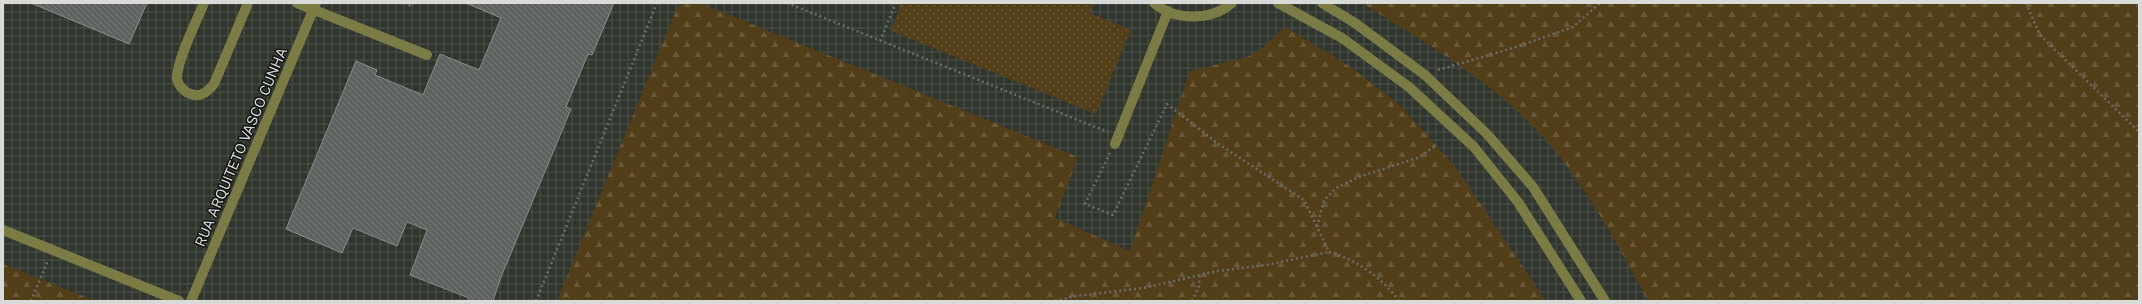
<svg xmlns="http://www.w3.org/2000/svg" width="2142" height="304" font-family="'Public Sans',sans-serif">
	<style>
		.industrial { fill: url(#industrial-grid) }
		.grass { fill: url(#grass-dots) }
		.forest { fill: url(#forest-firs) }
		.building { fill: url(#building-back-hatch); stroke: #898d8b }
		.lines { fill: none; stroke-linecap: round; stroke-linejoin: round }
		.path { stroke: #6b6d6b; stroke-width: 2.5; stroke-dasharray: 2 3; stroke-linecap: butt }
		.minor { stroke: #7b7b46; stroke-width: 10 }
		.labels { text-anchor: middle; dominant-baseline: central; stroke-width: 3; stroke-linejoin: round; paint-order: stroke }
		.street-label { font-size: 14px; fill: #d9dbd9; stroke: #141514 }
	</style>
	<defs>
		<pattern id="industrial-grid" width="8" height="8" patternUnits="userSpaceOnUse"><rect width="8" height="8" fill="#30362d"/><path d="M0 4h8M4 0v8" fill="none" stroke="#4d524b"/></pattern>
		<pattern id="grass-dots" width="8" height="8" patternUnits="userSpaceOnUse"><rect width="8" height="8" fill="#523e18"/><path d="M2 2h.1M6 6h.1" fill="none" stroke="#6a5939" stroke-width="1.8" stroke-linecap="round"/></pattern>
		<pattern id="forest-firs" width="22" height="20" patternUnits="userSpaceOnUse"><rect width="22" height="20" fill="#523e18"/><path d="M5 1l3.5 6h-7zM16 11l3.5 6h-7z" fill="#6a5939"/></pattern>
		<pattern id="building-back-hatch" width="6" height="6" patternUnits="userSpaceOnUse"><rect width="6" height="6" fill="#5e6260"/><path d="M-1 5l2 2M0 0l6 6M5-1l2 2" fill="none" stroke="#747876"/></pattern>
	</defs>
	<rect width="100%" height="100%" fill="#2b2d2a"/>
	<!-- industrial -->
	<path class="industrial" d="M3 3H1668L1904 301H3Z"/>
	<!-- grass -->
	<path class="grass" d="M902 3H1094L1090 13 1131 30 1096 114 891 31Z"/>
	<!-- forest -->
	<path class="forest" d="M679 3H700L1078 157 1055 218 1130 251 1190 71 1247 57 1260 50 1285 27 1351 67 1403 108 1456 168 1546 301H557Z
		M1362 3H2139V301H1648C1619 247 1590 192 1550 145 1500 85 1427 44 1362 3Z
		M3 264 95 301H3Z"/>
	<!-- building -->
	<path class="building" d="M31 3H147L129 44Z
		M466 3H614L592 55 588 54 566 107 571 109 501 277 493 301H468L469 298 410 275 427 230 407 222 397 246 353 228 342 253 286 229 356 61 377 70 375 75 423 95 440 54 479 70 501 18Z"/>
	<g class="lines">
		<!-- path -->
		<path class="path" d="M404 3 412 6 413 3
			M787 3 1108 132
			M2026 3 2040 35 2139 132
			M880 41 896 3
			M1438 70 1516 47 1573 27 1600 3
			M1110 153 1085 204 1113 215 1167 104 1220 145 1304 200 1317 227
			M31 301 48 260
			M536 301 657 3
			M1055 301 1076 296 1144 288 1217 271 1266 265 1329 252
			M1192 301 1199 286 1200 274
			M1399 301C1382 278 1356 259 1329 252L1317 227 1324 200 1336 188 1359 177 1420 157 1435 146"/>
		<!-- minor -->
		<path class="minor" d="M204 3C197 20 176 62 177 79 178 85 185 93 191 94 201 98 208 91 214 84L248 3
			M297 3 427 55
			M1154 3C1175 21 1211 21 1232 3
			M1278 3 1342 38 1409 87 1474 147 1518 202 1581 301
			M1322 3 1355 23 1425 75 1487 134 1533 187 1605 301
			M1115 144 1168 11
			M3 230 179 301
			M191 301 316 3"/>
	</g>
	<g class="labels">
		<!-- street labels -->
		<g class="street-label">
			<text transform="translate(241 147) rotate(-67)">RUA ARQUITETO VASCO CUNHA</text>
		</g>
	</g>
	<!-- border -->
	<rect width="2142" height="304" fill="none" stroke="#d9dbd9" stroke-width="8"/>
</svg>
